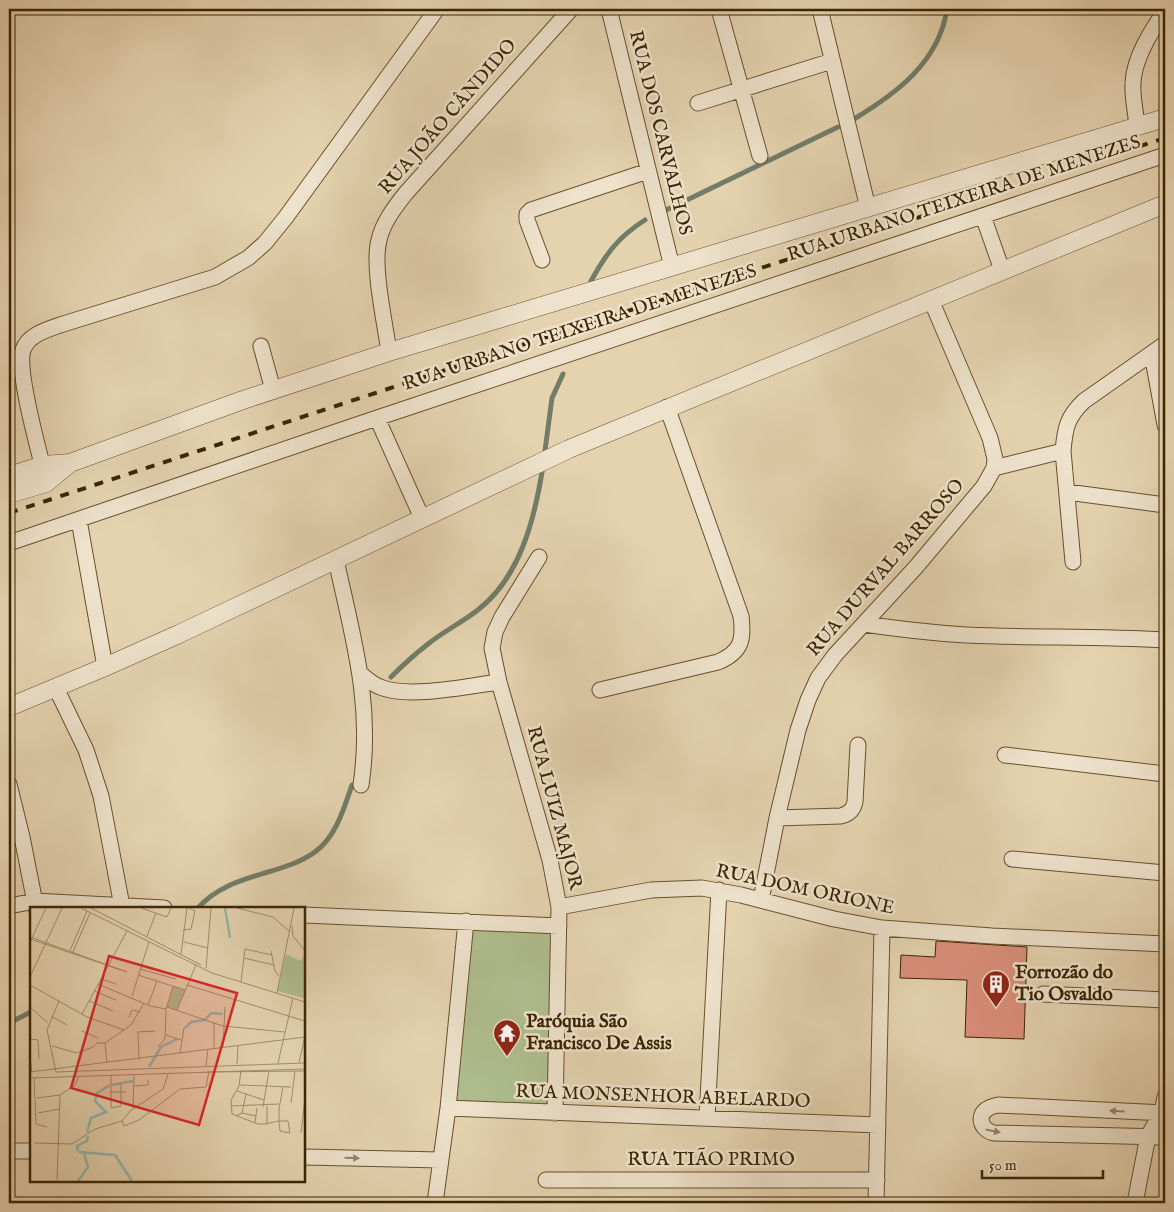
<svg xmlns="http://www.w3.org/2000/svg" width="1174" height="1212" font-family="'IM FELL English',serif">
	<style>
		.green { fill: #afbe8f; stroke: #757249 }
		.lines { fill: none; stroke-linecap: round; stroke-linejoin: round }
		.stream { stroke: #727d69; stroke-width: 5 }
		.building { fill: #db8f7b; stroke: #3b2503 }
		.minor-casing { stroke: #66502e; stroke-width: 17 }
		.tertiary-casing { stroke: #66502e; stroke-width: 19 }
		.minor { stroke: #eee2cc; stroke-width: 15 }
		.tertiary { stroke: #eee2cc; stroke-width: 18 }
		.rail { stroke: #3b2503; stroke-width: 4; stroke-dasharray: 9 9; stroke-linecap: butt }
		.oneway { fill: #948468 }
		.labels { text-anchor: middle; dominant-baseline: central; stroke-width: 5; stroke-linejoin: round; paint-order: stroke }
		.street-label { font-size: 19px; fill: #3b2503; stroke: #eee2cc }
		.poi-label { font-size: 19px; font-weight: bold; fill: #3b2503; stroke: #eee2cc; text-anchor: start }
		.inset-river { fill: none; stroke: #96b7ad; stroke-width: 2.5 }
		.inset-road { fill: none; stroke: #a18d6b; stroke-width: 1 }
		.view { fill: #d62828; fill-opacity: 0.15; stroke: #d62828; stroke-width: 2.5 }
		.inset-edge { fill: none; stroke: #3b2503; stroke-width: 2.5 }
	</style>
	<rect width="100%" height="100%" fill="#e5d3b0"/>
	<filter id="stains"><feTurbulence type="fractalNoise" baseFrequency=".004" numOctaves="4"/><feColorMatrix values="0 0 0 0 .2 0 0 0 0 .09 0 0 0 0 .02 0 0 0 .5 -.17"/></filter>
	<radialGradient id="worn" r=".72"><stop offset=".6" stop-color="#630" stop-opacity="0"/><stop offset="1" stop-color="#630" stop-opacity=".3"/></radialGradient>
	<!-- green -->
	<path class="green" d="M466 921 559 926 555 1113 448 1108Z"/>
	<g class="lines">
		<!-- stream -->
		<path class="stream" d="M854 119C897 93 939 62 947 9
			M662 212 838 127
			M591 281C606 254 618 237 645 220
			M544 458 552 398 563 374
			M391 677C403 665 415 654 428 644 444 631 463 622 479 609 521 576 535 517 543 466
			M198 908C228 873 282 876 315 852 336 837 344 808 352 785
			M9 1023 31 1012"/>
	</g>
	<!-- building -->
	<path class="building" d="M936 941 1027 947 1024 1039 965 1037 967 980 900 978 901 955 935 957Z"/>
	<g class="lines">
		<!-- minor casing -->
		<g class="minor-casing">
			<path id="minor" d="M609 9 672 267
				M719 9 760 156
				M820 9 868 208
				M698 103 832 61
				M1137 127C1136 113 1132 97 1133 83 1134 58 1151 31 1165 11
				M983 216 1002 270
				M542 260 527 220V214L531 210 648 171
				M261 346 273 390
				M389 352C385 323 372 266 379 240 383 222 395 207 406 193L571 9
				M1152 354 1165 425
				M377 418 422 518
				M1063 451 1073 562
				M994 468 1063 451C1065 428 1067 417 1084 401L1165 344
				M45 476C39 451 16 370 23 350 28 335 46 330 60 325L215 277 248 258 265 243 286 217 437 9
				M1067 492 1165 505
				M79 520 105 667
				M9 543 377 418 1165 155
				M539 557 502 617 495 632 492 648 499 682 550 860 559 907 555 1113
				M336 560C353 638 373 704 361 785
				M864 624C898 629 932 633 966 635 1033 638 1099 636 1165 640
				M361 674C367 679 372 684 380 687 409 699 467 686 499 682
				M56 688 86 750 101 796 122 906
				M600 690 718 662C742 652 744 639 741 616L667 407
				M1005 755 1165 774
				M9 784 22 837 36 908
				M777 818 841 816C850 813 853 810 855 802L858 745
				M1012 859 1165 873
				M761 900 777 818 798 730 808 700 818 678 835 655 916 567 984 486 994 468 995 459 990 438 931 300
				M9 906 35 901 164 908
				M559 907 651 890 702 888 741 895 834 919 882 928 992 936 1165 944
				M304 915 559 926
				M1043 994 1165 1000
				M448 1108 878 1125
				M1165 1113 998 1105C995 1106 992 1106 989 1108 976 1114 980 1130 994 1133L1165 1137
				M707 1118 719 890
				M9 1151H31
				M304 1157 441 1160
				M546 1180H877
				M435 1203 448 1108 466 921
				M876 1203 882 928
				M1135 1203 1148 1136 1162 1113 1165 1097"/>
		</g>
		<!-- tertiary casing -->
		<g class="tertiary-casing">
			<path id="tertiary" d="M9 476 43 465 70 463 243 400 389 352 1165 118
				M9 494 46 483 70 463
				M9 707 105 667 179 634 569 449 1165 204"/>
		</g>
		<!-- minor -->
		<use href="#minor" class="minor"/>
		<!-- tertiary -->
		<use href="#tertiary" class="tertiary"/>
		<!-- rail -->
		<path class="rail" d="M9 513 522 345 1165 138"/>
	</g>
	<!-- one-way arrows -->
	<defs><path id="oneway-solid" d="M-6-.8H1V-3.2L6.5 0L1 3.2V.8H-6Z" transform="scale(1.25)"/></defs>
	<g class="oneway">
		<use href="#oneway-solid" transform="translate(1117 1111) rotate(-177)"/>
		<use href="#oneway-solid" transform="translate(993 1131) rotate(11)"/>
		<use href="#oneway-solid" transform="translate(352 1158) rotate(1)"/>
	</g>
	<!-- icons -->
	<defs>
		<g id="building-pin" transform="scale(1.4375)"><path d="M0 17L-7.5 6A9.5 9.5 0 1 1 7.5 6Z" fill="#8f2418" stroke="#eee2cc"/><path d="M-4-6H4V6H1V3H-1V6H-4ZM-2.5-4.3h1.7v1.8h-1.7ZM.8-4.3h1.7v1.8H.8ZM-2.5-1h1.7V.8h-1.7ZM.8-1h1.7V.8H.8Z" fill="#fff"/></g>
		<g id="temple-pin" transform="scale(1.4375)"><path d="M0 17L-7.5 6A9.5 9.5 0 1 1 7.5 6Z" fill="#8f2418" stroke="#eee2cc"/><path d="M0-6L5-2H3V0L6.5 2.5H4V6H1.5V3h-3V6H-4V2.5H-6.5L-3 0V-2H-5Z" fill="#fff"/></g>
	</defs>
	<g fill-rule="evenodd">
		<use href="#building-pin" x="996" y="984"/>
		<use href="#temple-pin" x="507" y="1033"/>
	</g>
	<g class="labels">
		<!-- street labels -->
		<g class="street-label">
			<text transform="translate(448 117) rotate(-49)">RUA JOÃO CÂNDIDO</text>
			<text transform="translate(660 133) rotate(76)">RUA DOS CARVALHOS</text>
			<text transform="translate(964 199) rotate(-18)">RUA URBANO TEIXEIRA DE MENEZES</text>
			<text transform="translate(580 328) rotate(-18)">RUA URBANO TEIXEIRA DE MENEZES</text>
			<text transform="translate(886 568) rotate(-49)">RUA DURVAL BARROSO</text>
			<text transform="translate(554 808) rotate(75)">RUA LUIZ MAJOR</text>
			<text transform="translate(805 890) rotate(12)">RUA DOM ORIONE</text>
			<text transform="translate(663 1097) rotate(2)">RUA MONSENHOR ABELARDO</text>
			<text x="711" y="1160">RUA TIÃO PRIMO</text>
		</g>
		<!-- poi labels -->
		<g class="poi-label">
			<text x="1015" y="973">Forrozão do<tspan x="1015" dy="22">Tio Osvaldo</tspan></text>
			<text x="526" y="1022">Paróquia São<tspan x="526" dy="22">Francisco De Assis</tspan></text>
		</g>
	</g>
	<!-- overview -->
	<g transform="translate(30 907)">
		<rect width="275" height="275" fill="#e5d3b0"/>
		<path d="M256 47 270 54 275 48 274 91 247 84ZM143 79 155 83 147 103 137 100Z" fill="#afbe8f"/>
		<path class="inset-river" d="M195 1 200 31M155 121 161 115 175 113 181 106 193 107M119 160 131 140 147 132M82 178 103 174M57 225 61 211 76 205 65 194 67 186 80 178M48 244 47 239 57 234 58 229M49 245 85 248 102 274M48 274 58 260 54 247"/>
		<path class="inset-road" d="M51 1 182 66 275 95M61 1 171 58M111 1 137 10 141 1M207 1 243 10 259 24M262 19 263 29 275 44M153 23 161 22 165 4 159 1M117 29 126 6M0 30 97 65 0 32M0 35 16 1M154 35 178 41M241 44 245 64 249 69M39 46 57 4M42 47 60 6M151 47 157 1M214 51 244 58M176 61 181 1M110 62 146 72M108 68 155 83M0 70 32 1M71 72 86 77M211 75 215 42 242 48M68 77 120 99 136 102M0 78 57 110 94 123M157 78 275 114M64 84 86 93M247 86 264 1M102 89 119 35M29 94 17 123 26 165 275 156M59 94 83 104M118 98 127 74M0 100 18 116M137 100 193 119 255 125M147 103 166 58M52 107 97 24M21 109 37 118M99 110 102 103 110 105M184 115V141M52 124 68 131M136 128 151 133M0 132 8 133 9 152M22 139 47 146 63 140 67 136H75M128 140 135 132 136 102 143 79M193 140 195 100M150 146 154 121M0 150 2 165M109 153 108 125 125 124M77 156 75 136 101 118 114 96M248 156 263 91M269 156 275 129M207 157 208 139M176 159 178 142M211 163 209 179 201 193 202 207 228 217H235L249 214H258L260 226 250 224 249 214V202L253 180M0 165 275 130M177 165 275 164M81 168V201L91 199V177M0 171 275 162M4 171 6 217 17 220M210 178 261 180M104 179 118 178V173M207 184 234 193M80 185H96M7 191 30 188M261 196 265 164M201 199 249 197M233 200 239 164M103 201 104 168M8 206 29 202M212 206 216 187M206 209 212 206 226 209M92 214 94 219 109 213 150 182 176 180 179 164M225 216 227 201M237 217V199M271 226 275 191M4 236 42 237 65 222 92 214 100 204 133 182 138 167M27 273 30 188 45 178 49 169"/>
		<path class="view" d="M79 49 207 86 169 218 41 181Z"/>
		<rect width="275" height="275" class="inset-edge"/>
	</g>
	<!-- margin -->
	<rect width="1174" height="1212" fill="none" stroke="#e5d3b0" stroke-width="30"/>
	<rect x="10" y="10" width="1154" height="1192" fill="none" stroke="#3b2503" stroke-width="2.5"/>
	<rect x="15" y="15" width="1144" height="1182" fill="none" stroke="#3b2503"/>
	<!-- scale -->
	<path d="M982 1170v8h121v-8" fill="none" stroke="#3b2503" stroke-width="2.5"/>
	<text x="989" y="1170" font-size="15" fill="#3b2503" stroke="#eee2cc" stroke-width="4" paint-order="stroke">50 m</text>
	<rect width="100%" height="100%" filter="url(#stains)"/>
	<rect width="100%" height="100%" fill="url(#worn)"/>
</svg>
